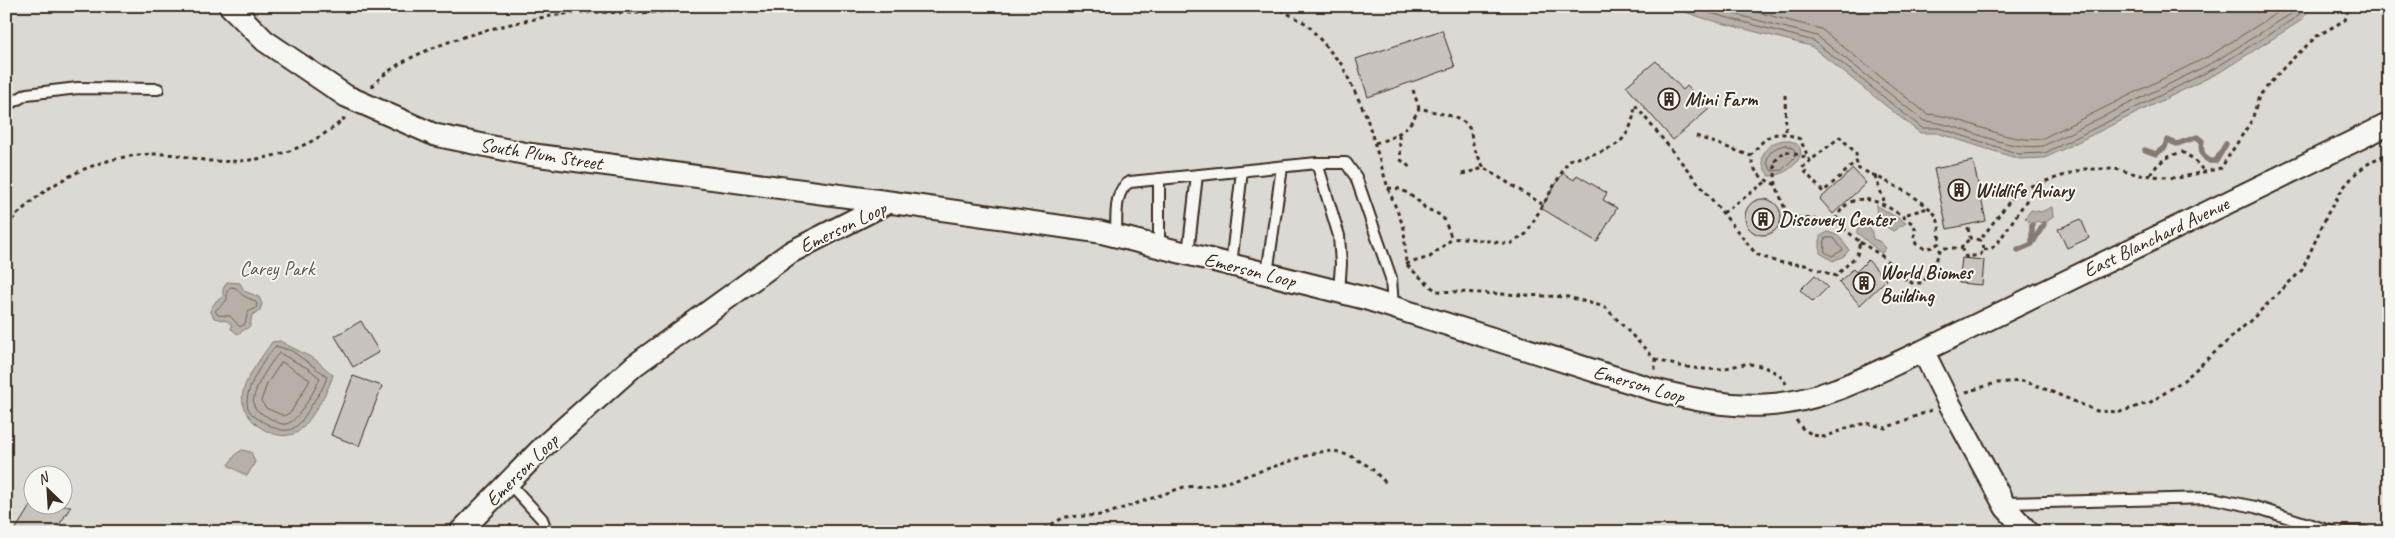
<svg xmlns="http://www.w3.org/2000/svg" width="2395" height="538" font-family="Caveat,sans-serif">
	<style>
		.green { fill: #dad9d3; stroke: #8a8278; fill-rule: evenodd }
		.water { fill: #b6b0a9; stroke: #857a71 }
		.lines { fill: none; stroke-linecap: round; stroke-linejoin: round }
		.shore { stroke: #6c6056; stroke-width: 1 }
		.stream { stroke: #857a71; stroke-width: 5.5 }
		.building { fill: #c8c3be; stroke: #3b2a1e }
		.service-casing { stroke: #3b2a1e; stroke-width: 14 }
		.minor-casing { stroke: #3b2a1e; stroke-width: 25 }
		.path { stroke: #3b2a1e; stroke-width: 3; stroke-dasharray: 4 4; stroke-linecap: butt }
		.service { stroke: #f6f6f2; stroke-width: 10 }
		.minor { stroke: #f6f6f2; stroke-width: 21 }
		.labels { text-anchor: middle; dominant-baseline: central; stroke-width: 4; stroke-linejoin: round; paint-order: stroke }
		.poi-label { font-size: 20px; font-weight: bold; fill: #3b2a1e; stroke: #f6f6f2; text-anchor: start }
		.street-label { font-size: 20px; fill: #3b2a1e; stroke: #f6f6f2 }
		.park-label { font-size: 20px; fill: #63564b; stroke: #f6f6f2 }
	</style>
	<rect width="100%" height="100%" fill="#f6f6f2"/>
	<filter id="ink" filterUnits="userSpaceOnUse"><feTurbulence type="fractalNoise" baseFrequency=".02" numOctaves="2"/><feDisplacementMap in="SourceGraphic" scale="10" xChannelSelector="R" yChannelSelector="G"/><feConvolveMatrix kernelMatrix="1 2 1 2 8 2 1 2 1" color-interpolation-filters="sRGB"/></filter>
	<g filter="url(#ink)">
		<!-- green -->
		<path class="green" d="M6 6H2389V532H6ZM32 476H62V506H32Z"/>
		<!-- water -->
		<path class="water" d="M1668 6H2310V7L2302 20 2220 72 2045 158 2019 159 1937 133H1920L1811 46 1706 19Z
			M1786 140C1818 146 1791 176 1770 176 1754 161 1765 141 1786 140Z
			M1876 205 1906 223 1893 231 1877 221Z
			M2052 207 2053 217 2044 224 2037 221 2032 225 2025 218 2031 210 2041 212Z
			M1863 224 1871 229 1873 239 1879 241 1886 248 1883 252 1881 253 1857 233V229Z
			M1828 232 1839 236 1849 250 1844 256 1833 261 1820 253V236Z
			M227 282 240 283 244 291 259 297 262 304 260 310 252 315 250 326 238 334 231 329 232 325 227 321 214 318 210 310 216 301 223 297V289Z
			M280 341 316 360 333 375C330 388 308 427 296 433 272 444 237 417 243 391 248 374 262 357 272 342Z
			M242 450 251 452 255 462 247 476 228 465 237 453Z"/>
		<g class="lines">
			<!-- shore -->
			<path class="shore" d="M1684 6 1814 41 1922 128H1939L2019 154 2045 153 2217 67 2298 16 2305 6
				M1704 6 1817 36 1924 121C1965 124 2002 151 2043 146L2214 62 2294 12 2297 6
				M1734 6 1821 29 1927 114C1966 116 2002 143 2041 139L2211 55 2288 6
				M1786 145 1794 149 1795 157 1782 170 1772 171 1767 163C1767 152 1776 146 1786 145Z
				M1825 238H1834L1843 250 1832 256 1825 252Z
				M231 287 236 288C245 301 253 297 257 304L256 308 248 312 245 324 240 327 230 316 218 315 215 311 227 300V291Z
				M276 346 292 351 327 376C325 386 318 395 313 403 308 410 302 423 294 428 285 433 276 429 269 425 261 421 251 416 248 408 242 392 265 357 276 346Z
				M279 353 309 369 320 378C316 388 299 419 289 423 282 426 277 422 271 419 266 416 259 413 255 408 247 396 271 362 279 353Z
				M282 362 310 380 291 412 284 416 266 408 261 401 267 384Z"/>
			<!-- stream -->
			<path class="stream" d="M2145 150 2156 154 2165 147 2167 140 2177 144 2197 137 2202 141C2200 150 2202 157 2210 161H2216L2226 144
				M2033 242 2044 224
				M2018 250 2032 244V225"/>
		</g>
		<!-- building -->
		<path class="building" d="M1442 30 1455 67 1368 97 1356 59Z
			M1656 61 1683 90 1687 86 1709 109 1673 140 1626 86Z
			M1973 161 1986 221 1947 229 1934 169Z
			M1853 169 1866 183 1833 214 1820 199Z
			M1563 173 1574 180 1577 175 1607 193 1603 200 1617 208 1597 242 1541 208Z
			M1745 217a18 18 0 1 1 36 0a18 18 0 1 1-36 0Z
			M2081 219 2089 238 2067 248 2058 229Z
			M1962 258 1984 260 1982 285 1959 283Z
			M1868 260 1886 280 1860 305 1839 282 1853 269 1856 272Z
			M1815 275 1828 287 1813 302 1800 290Z
			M361 321 379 352 353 367 335 336Z
			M353 376 382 386 359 446 331 435Z
			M30 506H71L55 532H14Z"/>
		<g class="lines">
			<!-- service casing -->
			<g class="service-casing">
				<path id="service" d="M6 106 27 94 78 88 158 89
					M1317 163 1339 236 1341 264 1339 292
					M1116 236C1117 220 1113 190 1130 182L1317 163H1346L1356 177 1391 278 1393 307
					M1159 247V179
					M1188 254 1197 175
					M1231 265 1242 171
					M1267 274 1282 167
					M508 482 542 519 547 532
					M2004 503 2212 498 2255 507 2333 532
					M2345 532H2364"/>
			</g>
			<!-- minor casing -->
			<g class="minor-casing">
				<path id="minor" d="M230 6 265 41 346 96 435 135 527 154 889 202
					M1923 351 2389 124
					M460 532 543 447 635 365 791 252 889 202 1100 232 1364 298 1655 390C1691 399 1727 407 1765 405 1821 403 1874 373 1923 351L1948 401 2006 508 2028 532"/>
			</g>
			<!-- path -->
			<path class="path" d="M1274 6 1307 24 1342 65 1366 115 1388 188 1404 228 1406 264 1412 270 1436 291 1568 297 1605 307 1655 359V371
				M372 87C402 46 523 18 573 13 594 11 616 13 638 13 666 12 693 10 721 6
				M1413 90 1419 108 1451 116 1464 122 1470 129 1474 148 1484 168
				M1785 95 1786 133
				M1399 135 1401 160 1411 168
				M1696 136 1751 156
				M1375 143C1397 137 1410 129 1419 108
				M1462 174 1484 168 1542 204
				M2150 175C2158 162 2167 156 2182 152L2192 158 2203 170
				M1875 176 1884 201
				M1776 185 1774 162 1785 151 1802 156 1810 161 1802 168 1823 192 1856 162
				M1388 188 1401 189 1421 203 1425 208 1438 214 1444 219 1452 239
				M1723 213 1767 181
				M1907 214 1928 208
				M6 226C49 179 103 152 167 154 182 155 197 160 212 161 261 164 308 151 345 118
				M1968 228 1970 238 1980 240 2018 190 2084 169H2115L2140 175 2178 178 2221 168 2252 120 2259 96 2286 65 2317 36 2345 20 2349 6
				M1860 242 1882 256 1904 278 1912 283H1922L1932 271 1941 248H1961L1970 238
				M1961 248 1966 257 1980 255 1984 250 1983 243 1980 240
				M1984 250 1992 248 1999 241 2039 182
				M1406 264 1430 257 1452 239 1466 238 1510 244 1526 234 1569 160C1606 151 1631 149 1635 105L1756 254 1777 262 1805 265 1836 276 1857 255 1860 242 1835 221 1788 217 1776 185C1761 178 1753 173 1751 156 1766 135 1775 128 1800 139L1810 161 1840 137 1856 153 1857 168C1875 175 1927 200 1936 216 1940 224 1940 234 1939 243 1930 249 1926 250 1916 244L1914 237 1916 230 1913 224C1888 205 1852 181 1835 221
				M1655 359C1675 366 1698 370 1719 369 1728 368 1737 365 1746 364 1760 364 1780 371 1786 384
				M1966 392 1996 383 2023 381 2038 386 2097 411 2120 412 2151 402 2184 380 2251 320 2302 270 2328 213 2343 188 2357 172 2372 161 2389 153
				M1796 420 1802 428 1813 435 1825 437 1849 427 1867 423 1885 428 1932 410
				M1037 532 1065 517 1103 515 1184 487 1205 486 1227 482 1318 452 1335 451 1353 457 1370 467 1386 483"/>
			<!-- service -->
			<use href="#service" class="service"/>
			<!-- minor -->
			<use href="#minor" class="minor"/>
		</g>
	</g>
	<!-- icons -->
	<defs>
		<g id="building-ring" transform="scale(1.125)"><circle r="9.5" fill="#f6f6f2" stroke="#3b2a1e" stroke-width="1.5"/><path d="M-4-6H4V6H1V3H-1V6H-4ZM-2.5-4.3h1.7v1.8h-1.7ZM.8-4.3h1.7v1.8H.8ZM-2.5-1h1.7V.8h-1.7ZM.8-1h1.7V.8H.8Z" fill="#3b2a1e"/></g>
	</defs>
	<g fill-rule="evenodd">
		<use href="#building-ring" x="1669" y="99"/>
		<use href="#building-ring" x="1959" y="190"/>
		<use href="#building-ring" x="1763" y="219"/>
		<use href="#building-ring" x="1864" y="283"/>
	</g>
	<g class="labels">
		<!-- poi labels -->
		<g class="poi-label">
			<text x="1685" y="99">Mini Farm</text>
			<text x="1975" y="190">Wildlife Aviary</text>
			<text x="1779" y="219">Discovery Center</text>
			<text x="1880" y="272">World Biomes<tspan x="1880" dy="23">Building</tspan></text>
		</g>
		<!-- street labels -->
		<g class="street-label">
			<text transform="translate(541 154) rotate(9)">South Plum Street</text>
			<text transform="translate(843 227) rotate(-26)">Emerson Loop</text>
			<text transform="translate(2156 237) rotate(-26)">East Blanchard Avenue</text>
			<text transform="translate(1250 270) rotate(14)">Emerson Loop</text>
			<text transform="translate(1639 384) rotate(16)">Emerson Loop</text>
			<text transform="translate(522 470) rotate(-45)">Emerson Loop</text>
		</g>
		<!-- park labels -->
		<g class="park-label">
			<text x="277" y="268">Carey Park</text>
		</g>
	</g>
	<!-- margin -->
	<rect width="2395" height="538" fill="none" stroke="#f6f6f2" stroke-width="25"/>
	<rect x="12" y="12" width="2370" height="513" fill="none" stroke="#3b2a1e" stroke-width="2" filter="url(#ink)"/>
	<!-- north arrow -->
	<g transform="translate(48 490) rotate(335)"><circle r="24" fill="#f6f6f2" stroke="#aba49d"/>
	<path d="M0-4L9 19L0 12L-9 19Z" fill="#3b2a1e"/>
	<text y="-8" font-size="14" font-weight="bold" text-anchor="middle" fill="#3b2a1e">N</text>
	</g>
</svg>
